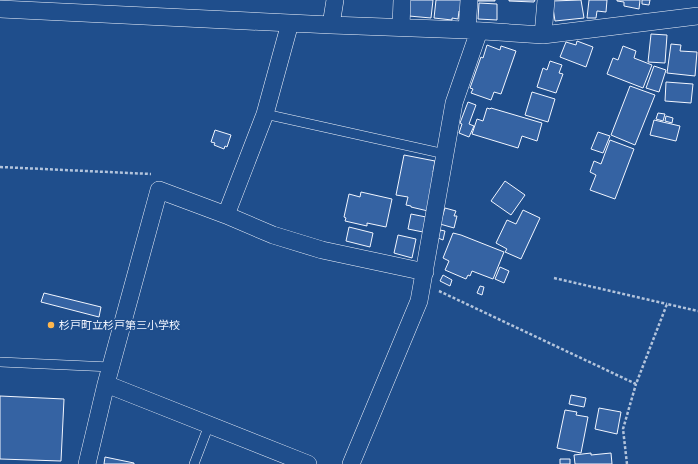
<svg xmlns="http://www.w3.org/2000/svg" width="698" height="464" font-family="Ubuntu,'Noto Sans JP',sans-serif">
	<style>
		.building { fill: #3563a3; stroke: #f2f6ff }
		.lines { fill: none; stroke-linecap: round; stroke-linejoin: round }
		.lane-casing { stroke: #f2f6ff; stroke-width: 10 }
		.street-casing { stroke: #f2f6ff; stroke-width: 18 }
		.path { stroke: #b3c4dc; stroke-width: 2.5; stroke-dasharray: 3 2; stroke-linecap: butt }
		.lane { stroke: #1f4e8c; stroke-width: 9 }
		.street { stroke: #1f4e8c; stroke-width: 17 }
		.poi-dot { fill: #ffb74d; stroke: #1f4e8c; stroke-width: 1.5 }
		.labels { text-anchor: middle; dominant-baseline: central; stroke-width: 3; stroke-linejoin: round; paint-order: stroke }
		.poi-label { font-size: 11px; fill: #f2f6ff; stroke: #1f4e8c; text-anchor: start }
	</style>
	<rect width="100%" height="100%" fill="#1f4e8c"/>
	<!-- building -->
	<path class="building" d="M410 0H433L431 18 409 16Z
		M436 0H462L461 12 459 11 458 19 452 18V20L434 18Z
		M477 0H495V1H477Z
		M509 0H535L534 2 509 1Z
		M581 0 584 18 555 21 552 1Z
		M589 0H607L606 12 597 11 596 18H587Z
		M617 0H640L639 9 624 6V2L617 1Z
		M642 0H650L649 5 642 4Z
		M479 3 497 4V20L478 19Z
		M651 34 667 35 665 63 648 62Z
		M577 41 593 47 586 67 560 57 566 42 576 45Z
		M671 44 681 45 680 51 697 52 695 76 667 73Z
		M487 45 500 50 501 46 516 51 501 94 494 92 491 100 471 93 473 89 470 88 481 57 483 58Z
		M623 46 636 51 634 58 652 65 643 88 607 74 613 58 618 60Z
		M550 61 562 65 559 73 563 74 556 93 537 87 543 68 547 70Z
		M654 66 666 70 659 92 646 88Z
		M666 82 693 84 691 103 665 101Z
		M630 86 655 95 635 145 611 135Z
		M532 92 555 99 548 122 525 115Z
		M468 102 476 105 469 124 474 126 469 137 459 133 462 124 460 123Z
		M487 108 490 109 491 108 542 123 537 141 522 136 518 148 472 134 477 119 483 121Z
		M658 113 665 114 663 121 656 119Z
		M666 116 673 118 672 123 665 121Z
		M654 120 680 126 676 141 650 135Z
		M215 130 231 135 227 147 225 146 224 149 214 145 215 143 211 142Z
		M598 132 610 136 603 153 591 149Z
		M610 140 634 149 615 199 590 190 596 175 590 172 594 161 601 164Z
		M404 155 435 161 433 172 435 173 428 211 411 207V206L406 205 408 197 396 195Z
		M505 181 525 195 511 215 491 201Z
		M361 192 392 199 386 227 367 223V226L345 221 346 218 344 217 349 194 360 197Z
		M445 208 456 211 454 216H457L454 228 440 224Z
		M523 210 540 218 521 259 505 252 507 249 496 243 507 220 516 224Z
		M411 214 426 217 423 232 408 229Z
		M349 227 373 233 370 247 346 241Z
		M440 230 445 231 443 240 438 238Z
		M453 233 461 235 504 252 493 279 472 271 470 276 468 275 466 279 445 270 449 261 443 258Z
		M398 235 416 239 412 258 394 253Z
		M500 267 509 271 504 283 495 279Z
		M443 275 452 280 450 286 440 281Z
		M480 286 484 287 482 295 477 293Z
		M44 293 101 307 99 317 41 302Z
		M571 395 586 398 584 407 569 404Z
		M0 396 64 399 61 461 0 459Z
		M599 408 621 412 617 434 595 429Z
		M565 410 577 412 576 415 588 417 581 453 557 448Z
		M591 453V455L611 453 612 464H575L574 455Z
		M105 457 134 463V464H104Z
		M560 459H570V464H560Z"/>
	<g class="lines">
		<!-- lane casing -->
		<g class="lane-casing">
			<path id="lane" d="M265 114 445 154
				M0 362 111 367
				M194 464 209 425"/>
		</g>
		<!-- street casing -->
		<g class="street-casing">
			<path id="street" d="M0 9 331 25 467 30 543 35 698 16
				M331 25 335 0
				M401 27 402 0
				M467 30 469 0
				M543 35 546 0
				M226 215 273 235 322 250 425 272
				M106 384 308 464
				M87 464 106 384 159 190 226 215 265 114 290 23
				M351 464 419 301 454 103 479 31"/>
		</g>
		<!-- path -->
		<path class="path" d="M0 167 151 174
			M554 278 667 304
			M439 291 636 384 667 304 698 311
			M627 464 623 429 636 384"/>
		<!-- lane -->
		<use href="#lane" class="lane"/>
		<!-- street -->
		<use href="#street" class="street"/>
	</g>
	<!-- markers -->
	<circle class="poi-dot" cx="51" cy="325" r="4"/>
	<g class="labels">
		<!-- poi labels -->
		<g class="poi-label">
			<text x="59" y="325">杉戸町立杉戸第三小学校</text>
		</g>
	</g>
</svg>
